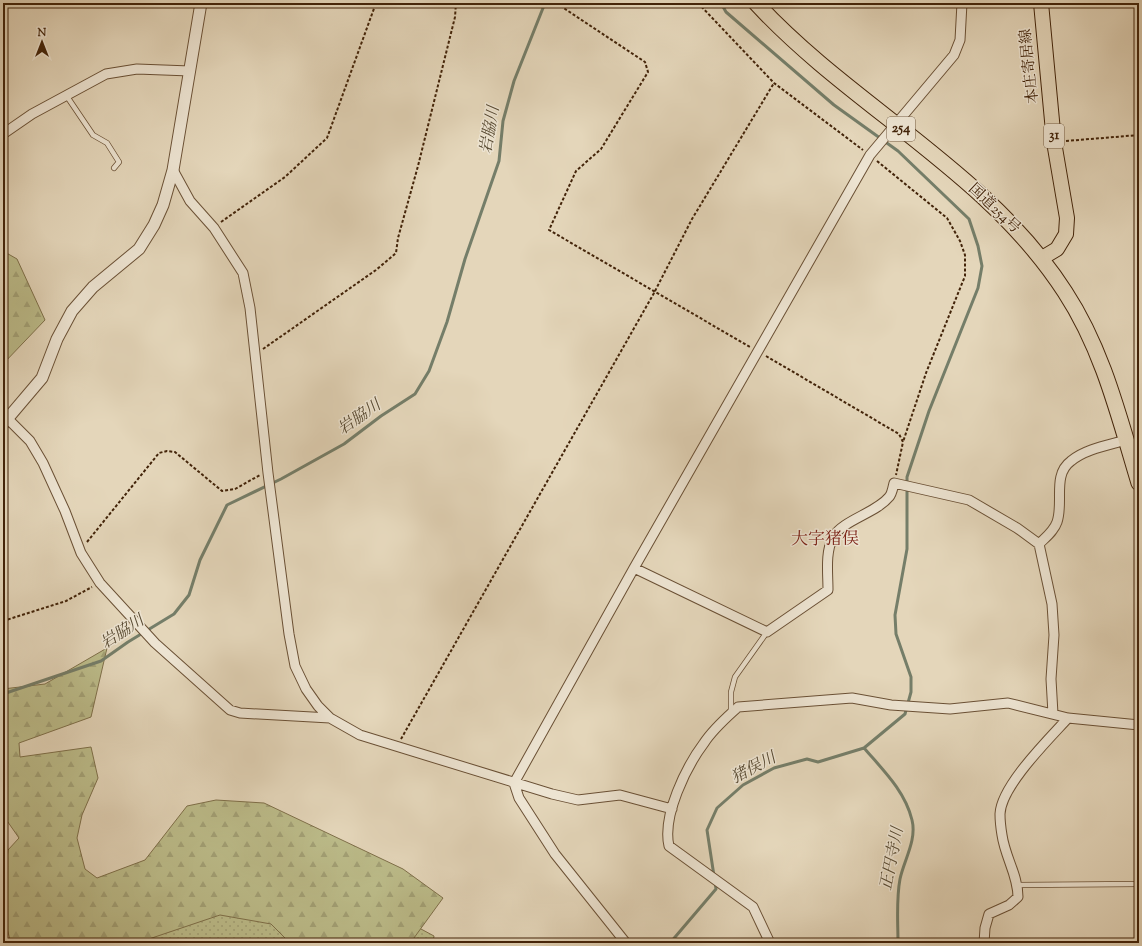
<svg xmlns="http://www.w3.org/2000/svg" width="1142" height="946" font-family="'Sorts Mill Goudy','Noto Serif JP',serif">
	<style>
		.grass { fill: url(#grass-dots); stroke: #7f704a }
		.forest { fill: url(#forest-firs); stroke: #7f704a }
		.lines { fill: none; stroke-linecap: round; stroke-linejoin: round }
		.stream { stroke: #757e69; stroke-width: 3 }
		.service-casing { stroke: #6a5035; stroke-width: 6 }
		.minor-casing { stroke: #6a5035; stroke-width: 11 }
		.tertiary-casing { stroke: #6a5035; stroke-width: 13 }
		.primary-casing { stroke: #422309; stroke-width: 16 }
		.trunk-casing { stroke: #422309; stroke-width: 17 }
		.path { stroke: #422309; stroke-width: 2; stroke-dasharray: 3 2; stroke-linecap: butt }
		.service { stroke: #ede4d2; stroke-width: 4.5 }
		.minor { stroke: #ede4d2; stroke-width: 9 }
		.tertiary { stroke: #ede4d2; stroke-width: 11 }
		.primary { stroke: #e4d6ba; stroke-width: 14 }
		.trunk { stroke: #e4d6ba; stroke-width: 15 }
		.labels { text-anchor: middle; dominant-baseline: central; stroke-width: 3; stroke-linejoin: round; paint-order: stroke }
		.shield { fill: #ede4d2; stroke: #755d45; stroke-width: 1 }
		.shield-label { font-size: 14px; font-weight: bold; fill: #422309 }
		.street-label { font-size: 15px; fill: #422309; stroke: #ede4d2 }
		.water-label { font-size: 16px; font-style: italic; fill: #574931; stroke: #ede4d2 }
		.quarter-label { font-size: 17px; fill: #7a1f14; stroke: #ede4d2 }
	</style>
	<defs>
		<pattern id="grass-dots" width="8" height="8" patternUnits="userSpaceOnUse"><rect width="8" height="8" fill="#bcbc8a"/><path d="M2 2h.1M6 6h.1" fill="none" stroke="#a3a176" stroke-width="1.8" stroke-linecap="round"/></pattern>
		<pattern id="forest-firs" width="22" height="20" patternUnits="userSpaceOnUse"><rect width="22" height="20" fill="#bcbc8a"/><path d="M5 1l3.5 6h-7zM16 11l3.5 6h-7z" fill="#a3a176"/></pattern>
	</defs>
	<rect width="100%" height="100%" fill="#e4d6ba"/>
	<filter id="stains"><feTurbulence type="fractalNoise" baseFrequency=".005" numOctaves="4"/><feColorMatrix values="0 0 0 0 .2 0 0 0 0 .09 0 0 0 0 .02 0 0 0 .5 -.17"/></filter>
	<radialGradient id="worn" r=".72"><stop offset=".6" stop-color="#630" stop-opacity="0"/><stop offset="1" stop-color="#630" stop-opacity=".3"/></radialGradient>
	<!-- grass -->
	<path class="grass" d="M187 914 395 915 434 936 433 943H7L106 935Z"/>
	<!-- forest -->
	<path class="forest" d="M3 251 17 259 45 320 3 364Z
		M107 648 91 717 19 743 20 757 91 747 98 778 82 815 77 838 85 869 97 878 145 860 187 806 216 800 264 803 403 869 443 898 411 942 423 943H290L271 924 220 915 137 943H11L3 914 4 888 8 850 19 838 3 815V689L45 684Z"/>
	<g class="lines">
		<!-- stream -->
		<path class="stream" d="M3 694 101 661 128 642 174 614 189 595 200 560 227 505 281 479 344 444 381 416 415 394 429 371 447 322 465 259 499 161 503 121 514 81 545 3
			M864 748C883 770 905 791 912 820 917 840 904 860 900 879 896 900 898 922 898 943
			M714 876 707 830 717 808 743 785 774 768 807 759 818 762 864 748 905 714 911 692V677L896 634 895 615 907 549V477L929 411 978 288 982 266 978 246 969 219 898 151 834 105 726 12 721 3
			M670 943 716 889 715 882"/>
		<!-- service casing -->
		<g class="service-casing">
			<path id="service" d="M66 95 93 135 107 143 119 162 114 168
				M731 713V692L735 677 767 632
				M1018 885 1139 884"/>
		</g>
		<!-- minor casing -->
		<g class="minor-casing">
			<path id="minor" d="M3 134 32 114 106 74 137 69 190 71
				M173 170 190 201 214 228 243 273 250 308 268 473 289 634 295 666 306 689 318 706 330 718 360 735 552 794 578 800 620 795 672 809
				M8 419 30 441 43 463 65 511 81 553 100 583 155 643 230 710 240 713 330 718
				M1039 544C1046 537 1054 531 1057 522 1064 502 1052 475 1071 461 1085 449 1109 445 1126 440
				M634 568 767 632 828 590C828 573 825 553 833 537 843 520 876 513 889 497 892 494 893 487 894 483L969 500 1017 528 1039 544 1052 604 1054 635 1051 679 1053 714
				M626 943 555 854 519 798 514 783 634 568 870 155 954 55 960 40 962 3
				M770 943 753 907 669 846C662 816 686 767 704 743 713 729 726 718 738 707L852 698 891 705 950 709 1008 703 1068 718 1139 725
				M984 943 985 928 989 914 1009 905 1018 897C1018 875 1005 857 1002 835 1001 829 1000 821 1000 814 1001 786 1049 739 1068 718"/>
		</g>
		<!-- tertiary casing -->
		<g class="tertiary-casing">
			<path id="tertiary" d="M3 424 42 378 57 339 72 311 93 287 139 249 154 225 163 205 173 170 201 3"/>
		</g>
		<!-- primary casing -->
		<g class="primary-casing">
			<path id="primary" d="M1041 3 1054 142 1067 218 1066 234 1057 249 1042 258"/>
		</g>
		<!-- trunk casing -->
		<g class="trunk-casing">
			<path id="trunk" d="M756 3C852 107 987 171 1065 292 1103 350 1119 417 1139 483"/>
		</g>
		<!-- path -->
		<path class="path" d="M556 3 645 62 648 72 601 149 576 171 549 230 750 347
			M698 3 774 83 863 150
			M1066 141 1139 135
			M877 161 947 218 960 241 965 255V276L926 373 903 442
			M221 222 285 177 327 138 376 3
			M263 349 376 270 396 253 398 238 418 166 455 17 456 3
			M766 356 899 434 903 442 896 475
			M87 542 159 453 167 451 175 452 222 491 235 489 260 475
			M3 621 66 601 92 587
			M401 739 654 293 692 219 774 83"/>
		<!-- service -->
		<use href="#service" class="service"/>
		<!-- minor -->
		<use href="#minor" class="minor"/>
		<!-- tertiary -->
		<use href="#tertiary" class="tertiary"/>
		<!-- primary -->
		<use href="#primary" class="primary"/>
		<!-- trunk -->
		<use href="#trunk" class="trunk"/>
	</g>
	<g class="labels">
		<!-- shield labels -->
		<g class="shield">
			<rect x="887" y="117" width="28" height="24" rx="3"/>
			<rect x="1044" y="124" width="20" height="24" rx="3"/>
		</g>
		<g class="shield-label">
			<text x="901" y="129">254</text>
			<text x="1054" y="136">31</text>
		</g>
		<!-- street labels -->
		<g class="street-label">
			<text transform="translate(1030 66) rotate(-96)">本庄寄居線</text>
			<text transform="translate(994 209) rotate(43)">国道254号</text>
		</g>
		<!-- water labels -->
		<g class="water-label">
			<text transform="translate(491 130) rotate(-80)">岩脇川</text>
			<text transform="translate(360 418) rotate(-35)">岩脇川</text>
			<text transform="translate(123 633) rotate(-33)">岩脇川</text>
			<text transform="translate(754 769) rotate(-28)">猪俣川</text>
			<text transform="translate(893 859) rotate(-79)">正円寺川</text>
		</g>
		<!-- quarter labels -->
		<g class="quarter-label">
			<text x="825" y="540">大字猪俣</text>
		</g>
	</g>
	<!-- margin -->
	<rect width="1142" height="946" fill="none" stroke="#e4d6ba" stroke-width="16"/>
	<rect x="4" y="4" width="1134" height="938" fill="none" stroke="#422309" stroke-width="2"/>
	<rect x="8" y="8" width="1126" height="930" fill="none" stroke="#422309"/>
	<!-- north arrow -->
	<g transform="translate(42 42)" stroke="#ede4d2" stroke-width="3" paint-order="stroke">
	<path d="M0-3L7 15L0 10L-7 15Z" fill="#422309"/>
	<text y="-6" font-size="11" font-weight="bold" text-anchor="middle" fill="#422309">N</text>
	</g>
	<rect width="100%" height="100%" filter="url(#stains)"/>
	<rect width="100%" height="100%" fill="url(#worn)"/>
</svg>
